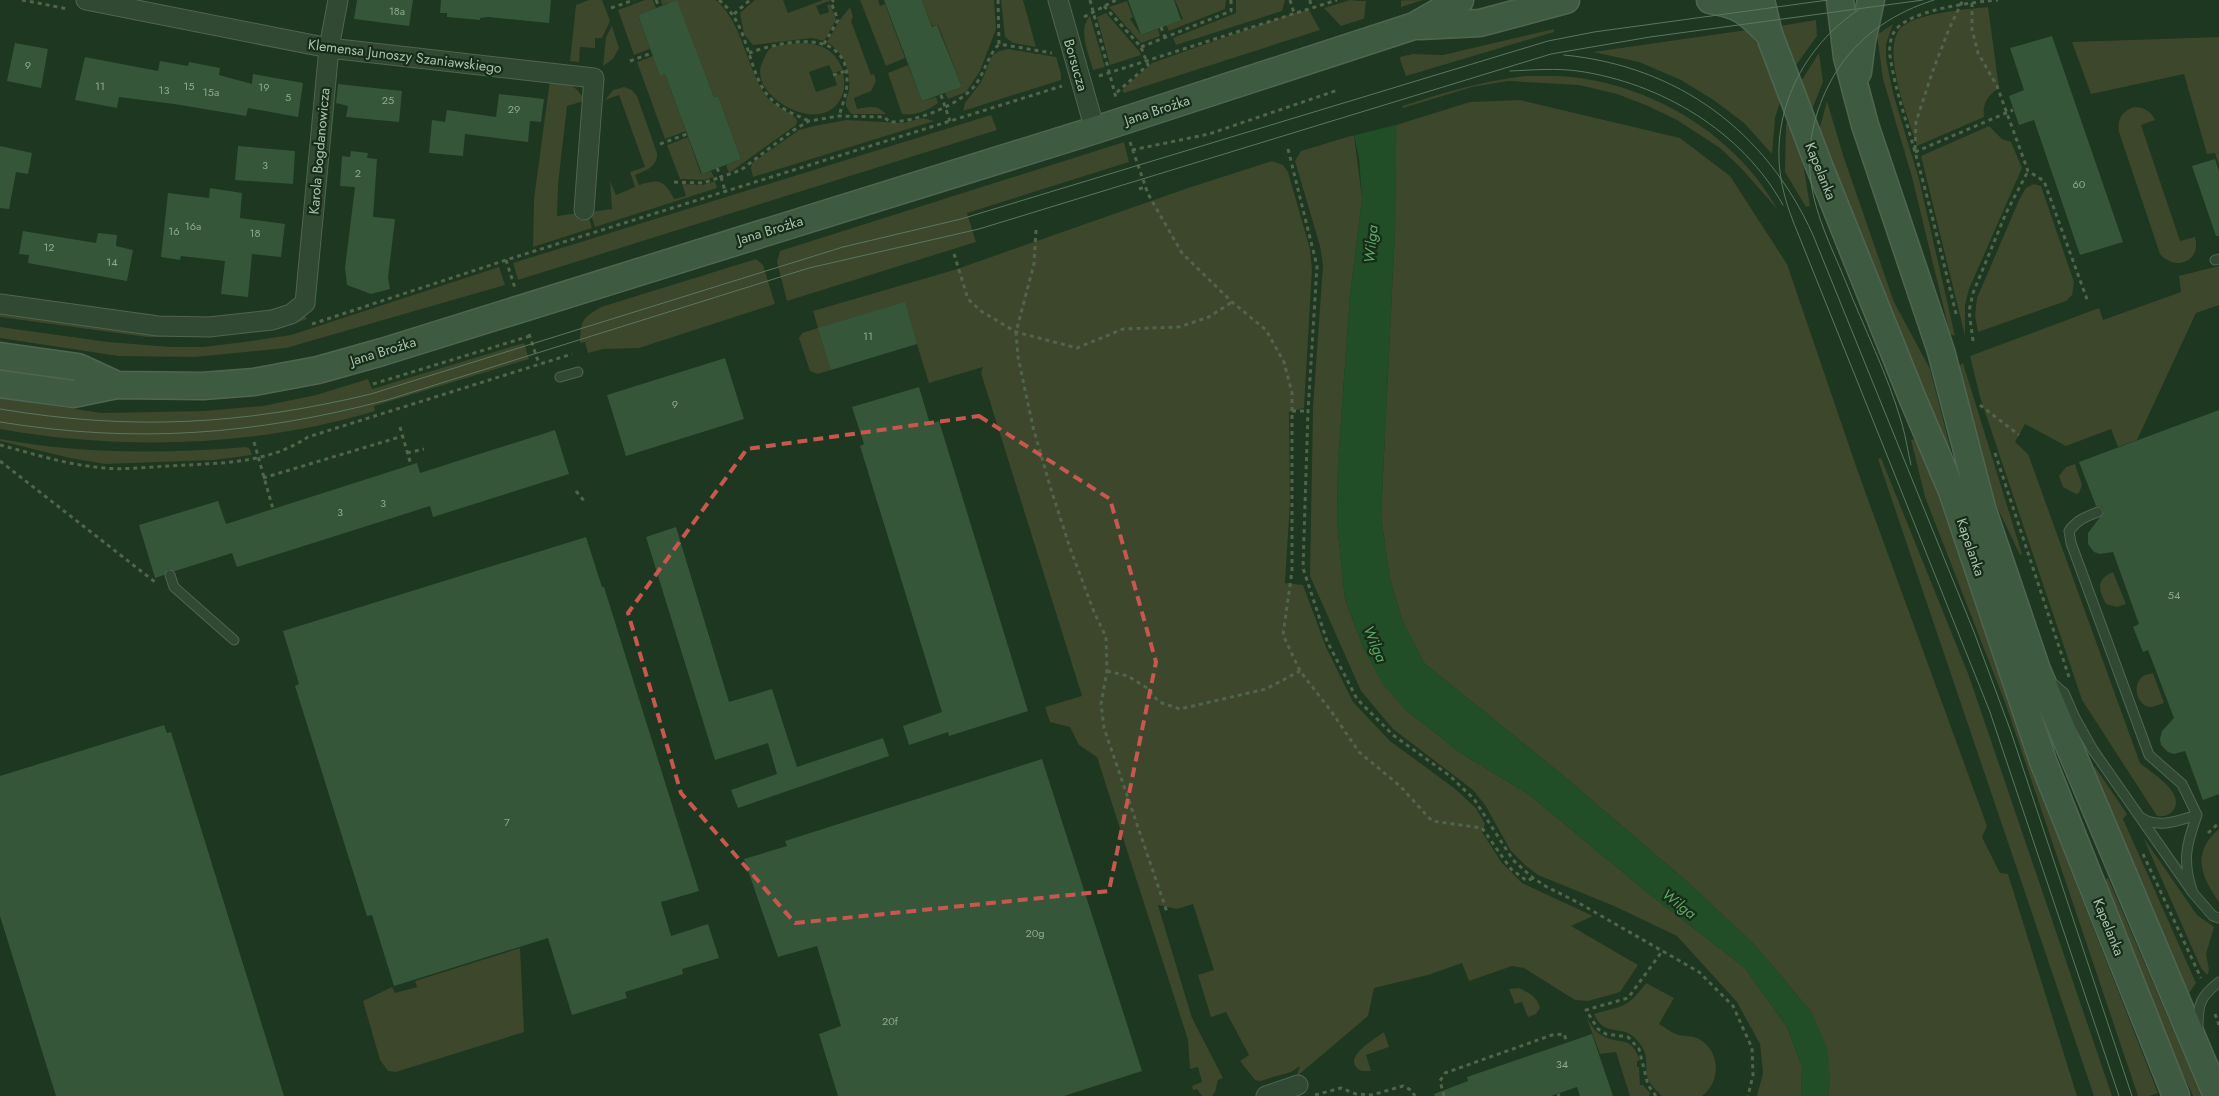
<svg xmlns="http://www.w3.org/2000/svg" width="2219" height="1096" font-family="Jost,sans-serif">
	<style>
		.green { fill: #3c472b }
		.water { fill: #224e27 }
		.pier { fill: #1d3720 }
		.building { fill: #365639 }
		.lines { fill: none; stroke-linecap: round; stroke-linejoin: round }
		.service-casing { stroke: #4e6651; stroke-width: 11 }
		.minor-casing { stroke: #4e6651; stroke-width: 21 }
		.secondary-casing { stroke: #4e6651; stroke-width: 29 }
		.path { stroke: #53644b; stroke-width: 3; stroke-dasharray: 4 4; stroke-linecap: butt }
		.service { stroke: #314833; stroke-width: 9 }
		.minor { stroke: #314833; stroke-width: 19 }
		.secondary { stroke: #3e5b42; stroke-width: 26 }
		.tram { stroke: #5b785e; stroke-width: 1 }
		.marked { fill: none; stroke: #c95750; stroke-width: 4; stroke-dasharray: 10 6; stroke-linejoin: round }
		.labels { text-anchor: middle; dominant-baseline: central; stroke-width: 4.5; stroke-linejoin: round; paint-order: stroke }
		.number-label { font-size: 11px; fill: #8da991 }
		.street-label { font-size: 14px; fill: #aac5ae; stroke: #172c19 }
		.water-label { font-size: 15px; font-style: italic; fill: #5fa866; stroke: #172c19 }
	</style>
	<rect width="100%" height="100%" fill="#1d3720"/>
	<!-- green -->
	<path class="green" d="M589 0H602L610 21 602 38H595V48L580 47 579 62 570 61 576 5Z
		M645 0H653L656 8 638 15 650 49 634 55 618 10Z
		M661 0H715L717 1C745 27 745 67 767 97 775 108 792 111 797 120L796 125 729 173 726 165 741 159 718 96 714 97 677 1 662 5Z
		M755 0H783L788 13 823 0H832L816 6 820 15 829 12 827 5 830 4 836 20 824 41 812 38 753 45 744 34 740 13Z
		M860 0H878L880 6 885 4 905 58 886 66Z
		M922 0H994L996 29 980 71 966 92 948 99 945 93 962 87 938 25 932 26Z
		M1001 0H1023L1036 47 1013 43 1005 37Z
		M1175 0H1226L1225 9 1169 31 1166 25 1183 19Z
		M1236 0H1285L1282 11 1176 45 1173 38 1236 13Z
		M1350 0 1360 1 1423 0 1341 26 1324 8Z
		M1127 1 1133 17 1130 19 1141 35 1158 29 1160 36 1141 43 1109 7Z
		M850 7 853 17 851 21 871 75 874 74 876 81 871 91 854 98 857 109C869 107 877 104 886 114H851L846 106C845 100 848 96 849 90 851 71 844 52 827 42L840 20Z
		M1988 7 1999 88C1988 95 1982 104 1984 117L1917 146C1909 120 1882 54 1899 30 1912 13 1968 9 1988 7Z
		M1309 10 1320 30 1124 93 1122 90 1152 63 1294 13Z
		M1106 13 1139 51 1141 55 1110 65 1097 17Z
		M1090 16 1105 67 1093 70C1089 54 1077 30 1090 16Z
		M1816 20 1817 36 1794 68 1780 26Z
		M1893 24 1886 44V59L1893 93 1919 179 1955 336 1950 334 1912 177 1883 79 1877 35Z
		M612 26 619 48 613 59 603 66 606 37Z
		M1554 29V32L1406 76 1399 57 1413 54 1443 55Z
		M1747 30 1758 45 1780 102 1775 118 1772 154 1744 123 1715 101 1681 80 1639 62 1593 52Z
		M2219 37V165L2215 153 2207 154 2184 74 2091 94 2072 42Z
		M805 43C825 45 835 51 843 70L833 73 829 65 809 72 816 92 837 85 834 76 843 73C846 86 844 99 833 108 807 130 746 91 763 61 765 56 767 51 771 48 780 43 795 44 805 43Z
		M1008 49 1056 57 1061 74V80L963 111 965 103 981 82 992 56 999 51Z
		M1819 53 1823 82 1811 112 1800 83Z
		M653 56 660 76 665 74 686 131 665 139 637 62Z
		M908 65 922 101 936 97 938 103C927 111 916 116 902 114L888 73Z
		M1525 76C1545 76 1566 75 1586 79 1664 92 1739 140 1778 210L1741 168 1720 148 1677 120 1648 106 1617 94 1579 85 1508 81 1472 87 1403 108 1402 106C1443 93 1482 81 1525 76Z
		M550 80C565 83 578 84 584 101L567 106 558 185 557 216 587 212 592 228 533 247 534 199Z
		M624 87 632 90 637 96 657 153C658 166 646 171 635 175L639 185C659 179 664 179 674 199L686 196 682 184 703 185 715 181 717 188 595 227 590 212 612 209 610 181 616 195 635 187 630 172 645 167 619 95 605 100 613 90Z
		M1520 100 1680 138 1730 176 1787 264 1858 472 1987 826 1982 837 2000 873 2008 874 2077 1096H1828L1830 1081 1812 1013 1754 944 1684 879 1560 773 1424 663 1402 620 1390 579 1381 516 1395 229 1396 125 1470 102Z
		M1827 101 1843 155 1894 302 1930 369 1954 462 1917 378 1819 131Z
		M2134 107C2144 107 2151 111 2155 120L2141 125 2180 241 2195 237C2202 261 2176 272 2160 254L2119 132C2117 119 2122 111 2134 107Z
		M991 115 997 130 518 280 513 263Z
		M923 118 934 121 753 177 751 168 752 163 799 130 814 126 846 120 903 123Z
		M1788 123 1803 163 1810 206 1806 207 1785 172 1786 124Z
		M1989 126 2002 139 2011 142 2022 168 1969 289 1965 305V336L1921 156Z
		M1354 135 1362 198 1350 296 1338 463 1337 522 1345 599 1363 647 1382 682 1406 710 1462 754 1527 793 1648 893 1745 968 1787 1027 1802 1067 1801 1096H1757L1763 1073 1760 1044 1737 1002 1677 936 1614 906 1538 875 1525 865 1511 851 1485 805 1473 790 1393 729 1361 691 1310 576 1313 407 1323 265 1320 246 1295 161 1301 151Z
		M688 137 701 174 711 171 714 177 704 180 680 179 667 145Z
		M1124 142 1129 162 967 213 976 242 787 301 777 262 780 251Z
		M1272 161 1283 165 1288 172 1310 249 1312 269 1304 408 1289 412 1290 502 1285 583 1303 585 1326 647 1353 702 1390 741 1454 788 1476 808 1485 824 1482 832 1502 863 1522 883 1593 916 1571 926 1638 965 1620 992 1588 1001 1575 1000 1524 968 1512 966 1469 981 1462 963 1428 975 1374 988 1368 1016 1296 1077 1300 1066 1291 1072 1260 1081 1255 1080 1240 1061 1249 1055 1226 1012 1211 1017 1198 975 1214 970 1193 904 1177 909 1158 905 1192 1018 1223 1078 1218 1080 1215 1092 1212 1096H1202L1197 1089 1193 1090 1192 1086 1202 1082 1198 1067 1190 1069 1188 1040 1097 757 1079 745 1070 727 1050 722 1045 707 1082 696 981 373 983 367 929 383 904 303 831 370 818 374 810 371 799 338 802 333 818 328 813 311 954 270 1188 188Z
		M2034 184 2041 186 2074 282 2072 295 2066 301 1978 332 1975 315 1977 298 2020 198 2026 188Z
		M756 259 763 265 775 304 639 348 603 349 588 353 585 342 580 343C581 320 581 319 601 307Z
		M2219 266V305L2196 313 2137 440 2118 447 2111 429 2066 446 2025 424 2015 442 2028 454 2140 763C2152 773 2188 794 2172 812 2167 816 2163 817 2157 816L2082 700 1980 397 1970 356 2099 308 2103 320 2181 292 2179 276Z
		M499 267 505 285 286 348 194 357 118 356 0 338V327L108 342 171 347H203L244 342 291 335Z
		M302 310 307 319 288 326 248 333 187 337H147L0 317V312L139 331Z
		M524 343 529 359 374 406 375 411C255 447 123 451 0 429V398L102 413 204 411 263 406 316 395 368 379 372 389Z
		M1963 363 2022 554 2020 555 1995 503 1982 465 1958 367Z
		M0 439C81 454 163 454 246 447L250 449 252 455 214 460 105 464 70 458 0 441Z
		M1916 439 1942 498 2031 764 2030 766 2158 1093 2149 1096H2138L2006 705 1925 497 1911 440Z
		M1881 458 1969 676 2112 1096H2094L1878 459Z
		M2075 464 2082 485 2079 493 2076 494 2063 487 2059 476 2066 467Z
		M2113 572 2126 604 2117 607 2106 604C2098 589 2096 579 2113 572Z
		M2153 673 2164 703C2160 704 2156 706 2152 707 2138 708 2131 686 2142 677 2144 675 2149 674 2153 673Z
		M2095 767 2127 814 2123 819 2196 983 2189 993 2093 768Z
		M2219 829V902C2201 877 2191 852 2219 829Z
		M2143 837 2197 915 2214 927 2206 954 2209 970 2207 975 2201 968Z
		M2108 878 2190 1069 2201 1096H2193L2172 1052 2105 880Z
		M520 948 524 1032 396 1072 388 1071 380 1060 363 1001 392 987 395 993 417 987 415 981Z
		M1646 983 1674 998 1659 1024C1665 1027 1670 1032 1676 1034 1684 1037 1692 1035 1699 1039 1721 1051 1721 1082 1702 1096H1662C1658 1092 1652 1087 1649 1081 1642 1064 1653 1057 1635 1038 1621 1024 1604 1038 1594 1014 1622 1006 1628 1008 1646 983Z
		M1519 988C1529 993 1537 996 1540 1008L1536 1014 1528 1017 1522 1002 1515 1004 1509 989Z
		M1586 1016C1591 1025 1595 1033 1605 1037 1623 1045 1630 1035 1640 1060L1637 1061V1067H1639L1640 1085H1643L1650 1093 1649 1096H1630L1616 1052 1600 1054Z
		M1384 1032 1389 1047 1366 1055 1371 1071C1365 1071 1360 1072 1356 1067 1346 1055 1376 1038 1384 1032Z"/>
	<!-- water -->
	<path class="water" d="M1398 0 1395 229 1381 516 1390 579 1402 620 1424 663 1560 773 1684 879 1754 944 1812 1013 1827 1048 1830 1081 1828 1096H1801L1802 1067 1787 1027 1745 968 1648 893 1527 793 1462 754 1406 710 1382 683 1363 647 1345 599 1337 522 1338 463 1350 296 1362 198 1359 158 1354 135Z"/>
	<!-- pier -->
	<path class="pier" d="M1366 0H1401L1399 124 1352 136Z"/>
	<!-- building -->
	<path class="building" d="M357 0H413L409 26 354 19Z
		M441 0H551L549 23 488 17 480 18V20L447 17V13H440Z
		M677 0 714 97 718 96 741 159 702 174 665 74 660 76 638 15Z
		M884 0H922L932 27 937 25 962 87 922 101Z
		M1128 0H1174L1181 20 1141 35Z
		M2052 36 2123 242 2080 255 2034 120 2019 125 2009 96 2024 90 2010 48Z
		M15 43 48 49 41 88 7 81Z
		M85 57 158 71 160 61 188 66 189 62 220 68 219 75 252 84 253 74 303 83 298 117 248 108 246 116 174 104 119 97 117 108 75 100Z
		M338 84 402 91 399 122 346 117 348 106 336 103Z
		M499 94 544 99 541 122 530 121 528 142 465 134 463 156 429 153 432 120 445 122 447 110 496 117Z
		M0 146 32 153 28 174 16 172 9 209 0 208Z
		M238 146 295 151 293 184 235 180Z
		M351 151 368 153 367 158 377 159 373 217 395 219 388 278 390 289 371 294 347 285 345 268 355 187 340 186 342 156 350 157Z
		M2215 159 2219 171V236H2216L2192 166Z
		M210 188 242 193 240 218 285 224 281 257 252 254 248 297 221 294 225 261 181 256 180 260 161 257 168 193 209 198Z
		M23 231 96 243 98 233 117 235 116 246 133 250 127 281 28 263 29 255 19 254Z
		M905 302 917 344 831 370 818 328Z
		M725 358 744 419 626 456 607 395Z
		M919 387 930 424 939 421 1028 711 949 736 948 732 909 745 903 726 942 712 860 446 864 444 852 407Z
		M2219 410V794L2203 800 2185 751 2174 754 2168 752 2161 745 2160 739 2162 731 2174 718 2148 650 2143 652 2133 627 2139 624 2113 552 2100 554 2094 552 2088 544V533L2104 512 2102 507 2096 506 2079 462Z
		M555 430 569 474 433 517 430 506 237 567 232 553 175 571 168 569 164 575 155 578 139 525 218 501 226 524 417 463 420 473Z
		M676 527 729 702 772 689 797 767 883 738 889 756 738 808 731 790 777 774 768 743 715 760 646 537Z
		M586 537 602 587H604L699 891 661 902 671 936 708 924 719 958 682 969 683 974 625 992 627 998 572 1015 548 938 394 986 372 915 367 916 295 686 299 684 283 631Z
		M164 725 167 733 171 732 284 1096H56L0 916V776Z
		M1042 759 1142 1071 1064 1096H838L819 1034 841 1026 817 946 778 957 744 859 787 846 785 841Z
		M1592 1034 1613 1096H1580L1577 1087 1551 1096H1435L1434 1094 1468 1081 1467 1077Z"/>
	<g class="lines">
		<!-- service casing -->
		<g class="service-casing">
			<path id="service" d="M2215 260 2219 259
				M560 377 578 372
				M2098 512C2085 517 2077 520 2069 531L2071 543 2149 755 2182 784 2197 815C2186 845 2182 862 2193 893
				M170 575 174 587 234 640
				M2051 682 2064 693 2075 718 2093 750 2193 893 2213 916 2219 918
				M2142 818C2159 829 2180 820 2197 815
				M2198 1027C2198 1004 2200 997 2219 982"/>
		</g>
		<!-- minor casing -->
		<g class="minor-casing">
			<path id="minor" d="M86 0 329 48 594 78 584 210
				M1058 0 1095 130
				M0 304 158 326 209 327 272 320 291 314 305 303 329 48 338 0
				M1266 1096 1298 1085"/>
		</g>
		<!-- secondary casing -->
		<g class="secondary-casing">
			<path id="secondary" d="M1710 0C1741 5 1748 12 1769 34
				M1761 0 1769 34 1818 163 1912 397 1952 491 2043 761 2176 1096
				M1840 0 1847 57 1865 125 1941 351 1982 508 2037 670 2217 1096
				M1420 26 1480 23 1566 0
				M1858 72 1862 41 1871 0
				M0 356 78 367 117 385
				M0 384 73 394 117 385 203 386 254 382 318 370 382 352 1095 130 1414 26 1460 0"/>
		</g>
		<!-- path -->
		<path class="path" d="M22 0 68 9
			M656 0 659 7
			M719 0C751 26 746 71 770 98 780 109 796 115 809 121
			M998 0 999 44 1052 53
			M1090 0 1116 98
			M1290 0 1294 13
			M1310 0 1311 8
			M1972 3V29L1978 53 1997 86 2028 171 2044 181 2088 302
			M1104 6 1141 47 1148 65 1115 94
			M611 8 634 0
			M734 14 750 0
			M1084 17 1116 0
			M1161 27 1165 37
			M824 44 838 20 831 2 834 0
			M1141 47 1231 11V0
			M749 53C782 41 849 26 847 82 847 94 842 105 839 116
			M630 61 652 53
			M833 75 846 71
			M1099 76 1337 0
			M941 95 950 121
			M1130 142 1148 194 1182 253 1232 302 1266 330 1284 362 1292 393V571L1283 635 1300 671 1331 711 1359 752 1400 786 1432 821 1482 828 1511 869 1527 881 1533 878
			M660 144 687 134
			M1288 149 1317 266 1308 411 1303 568 1327 641 1357 699 1393 735 1450 776 1474 799 1513 860 1533 878 1547 887 1577 902 1699 972 1733 1006 1752 1048 1753 1075 1748 1096
			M1915 149 1916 122 1932 73 1949 29 1963 0
			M1132 150 1209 134 1338 90
			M1915 152 2013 110
			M717 168 721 177 741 170 792 131 809 121 839 116 884 117 890 122C915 122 961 105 976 84 985 71 988 56 999 44
			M674 182 703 183 721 177 725 191
			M1139 189 1145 187
			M1036 230 1034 264 1016 332 1018 357 1033 427 1050 486 1070 548 1094 612 1106 637 1107 671 1101 704 1104 728 1167 912
			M954 254 968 299 981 311 1016 332 1077 348 1123 329 1179 327 1209 317 1232 302
			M506 260 515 288
			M1956 314C1943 260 1930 206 1915 152 1906 120 1895 89 1890 56 1889 50 1890 40 1893 34 1904 10 1974 2 1998 0
			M312 324 506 260 1062 86
			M529 334 539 364
			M1973 341 1969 311 1973 293 2006 213 2028 171
			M373 384 530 336
			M1980 405 2019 435
			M1292 411H1308
			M400 427 411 465
			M254 442 273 509
			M0 445C34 454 68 465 104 468 125 470 147 467 168 466 216 463 266 465 308 437L572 354
			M407 453 424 449
			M1995 453 2069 677
			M0 461 155 582
			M263 478 403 436
			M576 491 585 502
			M1107 671 1128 676 1147 688 1159 702 1180 709 1266 689 1300 671
			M2208 833 2219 823
			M2143 854 2201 978
			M2215 1014 2219 1025
			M1558 1094 1559 1096
			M1315 1095 1341 1088 1356 1094 1372 1095 1403 1086 1411 1090 1415 1096
			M1444 1096 1440 1081 1445 1073 1552 1035 1564 1034 1567 1042
			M1656 1096 1648 1085 1639 1049 1628 1037 1606 1034 1598 1029 1586 1010 1628 998 1663 950"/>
		<!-- service -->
		<use href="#service" class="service"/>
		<!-- minor -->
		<use href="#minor" class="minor"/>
		<!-- secondary -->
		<use href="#secondary" class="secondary"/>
		<!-- tram -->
		<path class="tram" d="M1858 10C1803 47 1770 112 1781 179 1784 197 1790 214 1797 231L1990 712 2119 1096
			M1564 55C1678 66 1766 131 1813 235L1974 632 2011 732 2132 1096
			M1510 71C1533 70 1555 68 1578 71 1661 83 1742 131 1783 205
			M0 409C132 431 241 425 371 394L843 247 961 219 1548 41 1594 32 1828 0
			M0 422C136 444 254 435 387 400L809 268 979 229 1551 54 1650 37 1923 0
			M1911 465C1908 452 1906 438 1902 424 1888 375 1864 328 1845 280 1831 246 1813 211 1810 173 1807 135 1819 97 1840 66 1863 33 1896 12 1934 0"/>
	</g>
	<!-- marked area -->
	<path class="marked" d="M979 416 1110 499 1156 662 1109 891 795 923 681 793 628 613 747 449Z"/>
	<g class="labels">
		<!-- number labels -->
		<g class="number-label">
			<text x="397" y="11">18a</text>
			<text x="28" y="65">9</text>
			<text x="100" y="86">11</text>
			<text x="189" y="86">15</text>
			<text x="264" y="87">19</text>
			<text x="164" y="90">13</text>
			<text x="211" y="92">15a</text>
			<text x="288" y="97">5</text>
			<text x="388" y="100">25</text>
			<text x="514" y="109">29</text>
			<text x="265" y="165">3</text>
			<text x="358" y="173">2</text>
			<text x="2079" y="184">60</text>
			<text x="193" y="226">16a</text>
			<text x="174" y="231">16</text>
			<text x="255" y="233">18</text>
			<text x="49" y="247">12</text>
			<text x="112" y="262">14</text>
			<text x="868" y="336">11</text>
			<text x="675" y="404">9</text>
			<text x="383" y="503">3</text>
			<text x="340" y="512">3</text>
			<text x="2174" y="595">54</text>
			<text x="507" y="822">7</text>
			<text x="1035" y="933">20g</text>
			<text x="890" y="1021">20f</text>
			<text x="1562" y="1064">34</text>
		</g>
		<!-- street labels -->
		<g class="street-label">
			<text transform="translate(405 56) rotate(7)">Klemensa Junoszy Szaniawskiego</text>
			<text transform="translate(1076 65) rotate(74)">Borsucza</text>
			<text transform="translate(1157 110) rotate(-18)">Jana Brożka</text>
			<text transform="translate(319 151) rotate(-85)">Karola Bogdanowicza</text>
			<text transform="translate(1821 171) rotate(68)">Kapelanka</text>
			<text transform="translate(770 230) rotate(-17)">Jana Brożka</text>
			<text transform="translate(383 351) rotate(-17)">Jana Brożka</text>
			<text transform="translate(1971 547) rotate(71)">Kapelanka</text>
			<text transform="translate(2109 927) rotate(68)">Kapelanka</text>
		</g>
		<!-- water labels -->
		<g class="water-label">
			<text transform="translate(1371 244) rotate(-85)">Wilga</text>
			<text transform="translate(1375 644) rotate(67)">Wilga</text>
			<text transform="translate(1679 904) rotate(38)">Wilga</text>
		</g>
	</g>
</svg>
